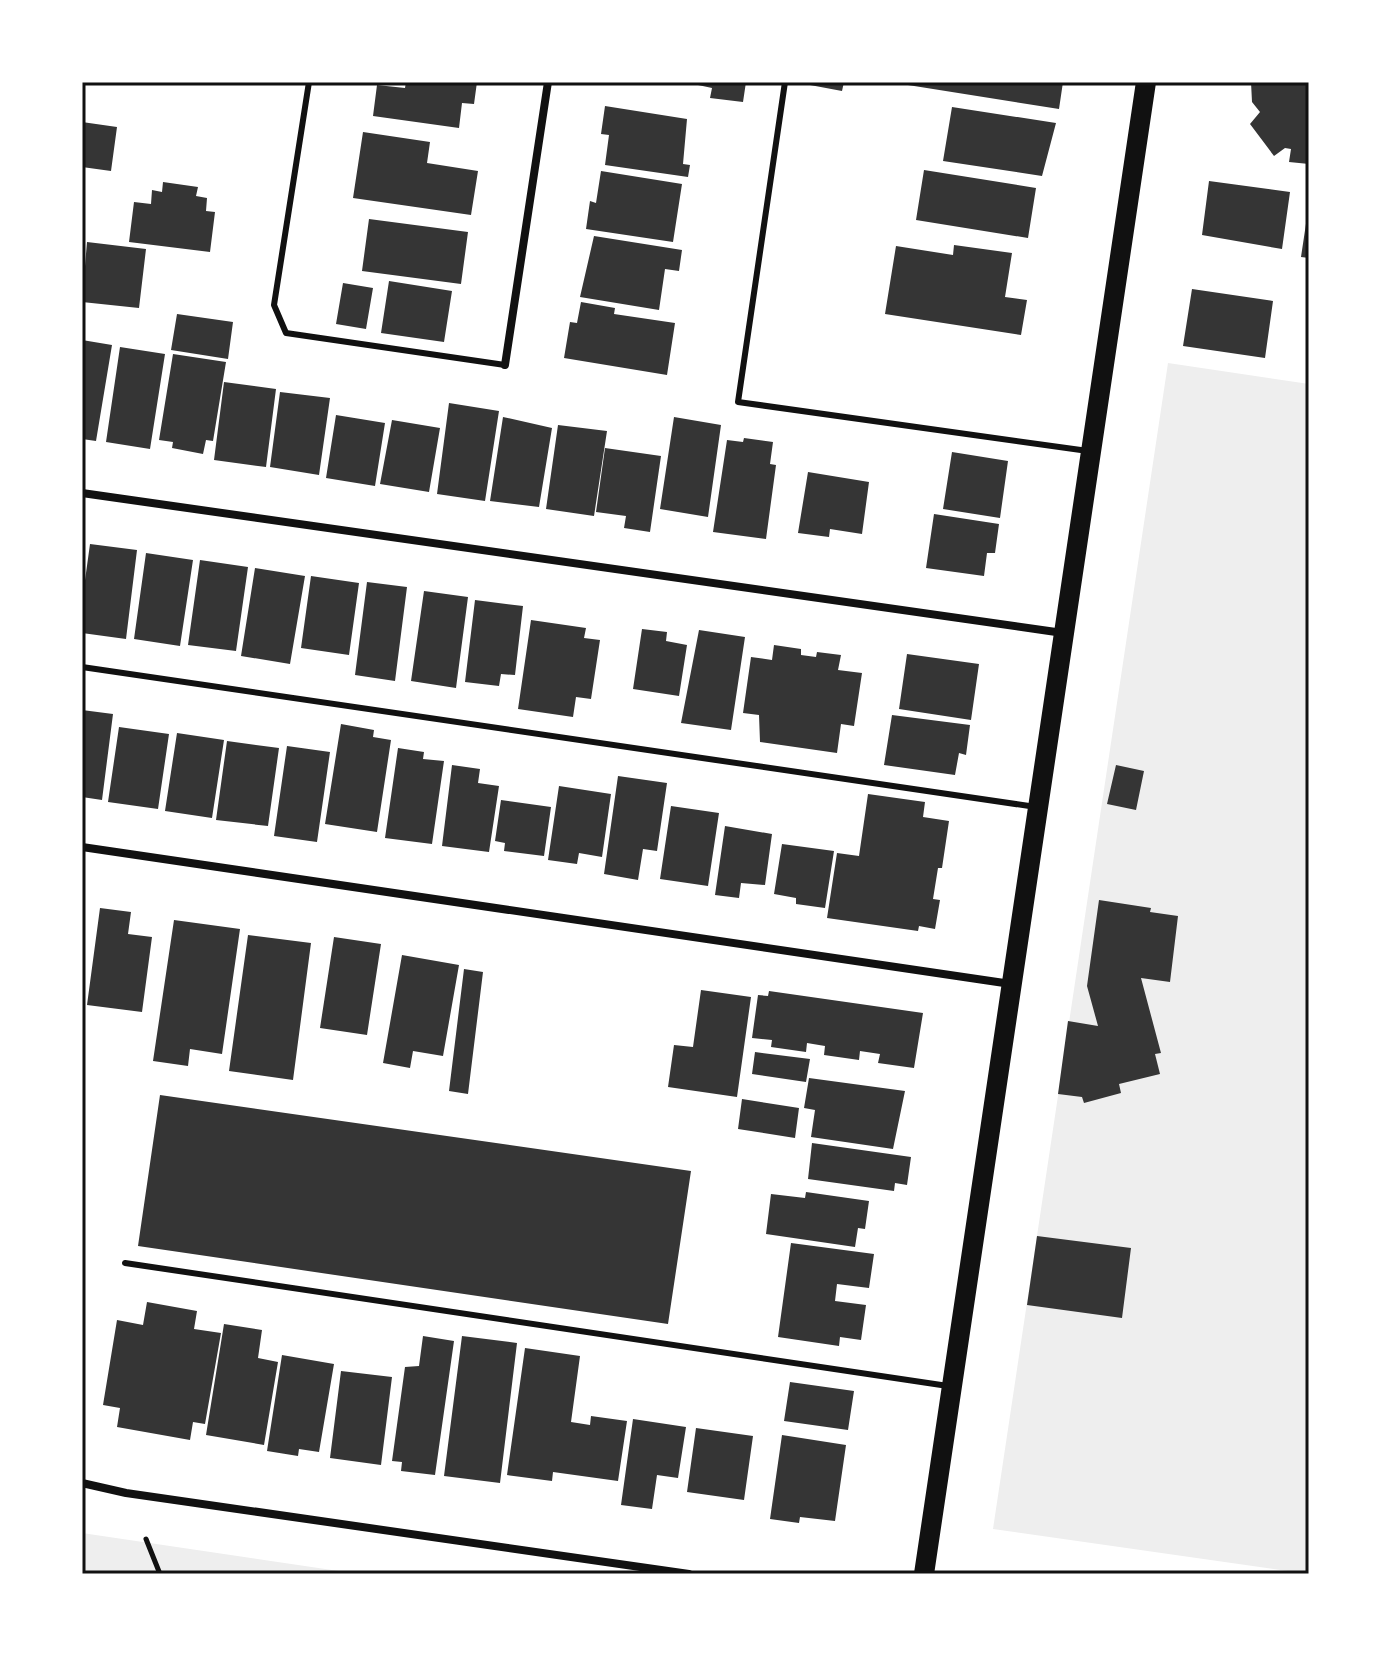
<svg xmlns="http://www.w3.org/2000/svg" width="1391" height="1656" font-family="'IBM Plex Sans',sans-serif">
	<style>
		.green { fill: #eee }
		.building { fill: #353535 }
		.lines { fill: none; stroke-linecap: round; stroke-linejoin: round }
		.path { stroke: #111; stroke-width: 5 }
		.service { stroke: #111; stroke-width: 6 }
		.minor { stroke: #111; stroke-width: 8 }
		.primary { stroke: #111; stroke-width: 20 }
		.neatline { fill: none; stroke: #111; stroke-width: 3 }
	</style>
	<rect width="100%" height="100%" fill="#fff"/>
	<!-- green -->
	<path class="green" d="M1168 363 1309 384V1574L993 1529Z
		M82 1533 359 1574H82Z"/>
	<!-- building -->
	<path class="building" d="M406 82H477L474 104 462 103 459 128 373 116 377 85 405 88Z
		M684 82H746L743 102 710 98 712 88Z
		M794 82H844L842 91Z
		M889 82H1063L1059 109Z
		M1251 82H1309V164L1289 162 1291 149 1285 148 1274 156 1250 124 1260 112 1252 102Z
		M605 106 687 119 683 164 690 165 688 177 605 165 609 135 601 134Z
		M952 107 1056 123 1042 176 943 161Z
		M82 122 117 127 111 171 82 167Z
		M363 132 430 142 427 163 478 171 471 215 353 198Z
		M924 170 1036 188 1028 238 916 220Z
		M601 171 682 184 673 242 586 229 590 201 596 203Z
		M1209 181 1290 192 1282 249 1202 235Z
		M163 182 198 187 196 196 207 198 206 211 215 212 210 252 129 242 134 202 151 204 152 190 162 192Z
		M1307 217H1309V258L1301 257Z
		M369 219 468 232 461 284 362 271Z
		M594 236 682 250 679 271 665 269 659 310 580 297Z
		M87 242 146 249 139 308 82 302Z
		M954 245 1012 253 1005 297 1027 300 1021 335 885 314 896 246 953 255Z
		M389 281 452 291 444 342 381 333Z
		M343 283 373 288 366 329 336 324Z
		M1192 289 1273 301 1265 358 1183 346Z
		M581 302 615 308 614 314 675 323 667 375 564 358 570 322 577 323Z
		M177 314 233 322 228 359 171 350Z
		M82 340 112 345 96 441 82 439Z
		M120 347 165 354 150 449 106 442Z
		M173 354 226 362 213 441 206 440 203 454 172 448 173 442 159 440Z
		M224 382 276 389 266 467 214 460Z
		M280 392 330 398 319 475 270 467Z
		M449 403 499 411 485 501 437 494Z
		M336 415 385 423 375 486 326 478Z
		M503 417 552 428 539 507 490 501Z
		M674 417 721 425 708 517 660 509Z
		M392 420 440 428 429 492 380 484Z
		M558 425 607 431 594 516 546 509Z
		M744 438 773 442 770 464 776 465 766 539 713 532 727 440 743 442Z
		M605 448 661 456 650 532 624 528 626 516 596 512Z
		M952 452 1008 461 1000 518 943 509Z
		M808 472 869 482 862 534 830 529 829 537 798 533Z
		M934 514 999 524 995 553H987L984 576 926 568Z
		M90 544 137 550 126 639 82 633V602Z
		M146 553 193 560 180 646 134 639Z
		M200 560 248 567 236 651 188 645Z
		M255 568 305 576 290 664 241 656Z
		M311 576 359 583 349 655 301 648Z
		M367 582 407 587 395 681 355 675Z
		M424 591 468 597 456 688 411 681Z
		M475 600 523 606 515 675 501 674 499 686 465 682Z
		M531 620 586 628 584 638 600 640 591 699 576 697 573 717 518 709Z
		M642 629 667 632 666 641 687 645 679 696 633 689Z
		M699 630 745 637 731 730 681 723Z
		M774 645 801 649V655L816 657 817 652 841 655 838 670 862 673 854 726 841 724 837 753 760 742 759 715 743 713 751 657 772 660Z
		M907 654 979 664 971 720 899 709Z
		M82 710 113 714 102 800 82 797Z
		M892 715 970 725 966 755 959 753 955 775 884 765Z
		M341 724 374 730 373 737 391 740 377 832 325 824Z
		M119 727 169 734 158 809 108 802Z
		M177 733 224 740 212 818 165 811Z
		M227 741 279 748 268 826 216 820Z
		M287 746 330 752 317 842 274 836Z
		M398 748 424 752 423 759 444 761 432 844 385 838Z
		M452 765 480 769 478 783 499 786 489 852 442 846Z
		M1116 765 1144 771 1136 810 1107 804Z
		M618 776 667 783 657 851 643 849 638 880 604 874Z
		M559 786 611 794 602 857 579 853 577 864 548 860Z
		M868 794 925 802 923 817 949 821 942 868H938L933 899 940 900 935 929 919 926 918 931 827 918 837 853 859 856Z
		M501 800 551 807 544 856 504 851 505 843 495 841Z
		M671 806 719 813 708 886 660 879Z
		M725 826 772 834 765 885 741 883 739 898 715 895Z
		M782 844 834 851 825 908 796 904V898L774 894Z
		M1099 900 1151 908 1150 912 1178 916 1170 982 1141 978 1161 1053 1155 1054 1160 1074 1119 1084 1121 1093 1084 1103 1082 1097 1058 1094 1068 1021 1098 1026 1087 986Z
		M100 908 131 912 128 934 152 937 142 1012 87 1005Z
		M174 920 240 929 222 1054 190 1049 188 1066 153 1061Z
		M248 935 311 943 293 1080 229 1071Z
		M334 937 381 944 367 1035 320 1028Z
		M402 955 459 965 443 1056 413 1051 410 1068 383 1063Z
		M464 969 483 972 468 1094 449 1091Z
		M701 990 751 997 737 1097 668 1087 674 1045 693 1047Z
		M769 991 923 1013 914 1068 878 1063 880 1054 860 1051 859 1060 824 1055 825 1046 807 1043 806 1052 771 1047 772 1040 752 1038 758 995 768 996Z
		M755 1052 810 1059 806 1082 752 1074Z
		M809 1078 905 1091 893 1149 811 1137 815 1110 804 1108Z
		M160 1095 691 1171 668 1324 138 1246Z
		M742 1099 799 1108 795 1138 738 1129Z
		M812 1143 911 1157 907 1185 895 1183 894 1191 808 1179Z
		M806 1192 869 1201 865 1229 858 1228 855 1247 766 1234 771 1194 805 1198Z
		M1037 1236 1131 1248 1122 1318 1027 1305Z
		M791 1243 874 1254 869 1288 837 1284 835 1301 866 1305 861 1340 840 1337 839 1346 778 1337Z
		M147 1302 197 1311 194 1329 221 1333 205 1424 193 1422 190 1440 117 1427 120 1408 103 1405 117 1320 143 1325Z
		M224 1324 262 1330 258 1358 278 1362 264 1445 206 1435Z
		M423 1336 454 1341 435 1475 401 1471 402 1462 392 1461 405 1367 419 1366Z
		M462 1336 517 1343 500 1483 444 1476Z
		M525 1348 580 1356 571 1422 590 1425 591 1416 627 1421 618 1481 553 1472 552 1481 507 1475Z
		M282 1355 334 1364 319 1452 299 1449 298 1456 267 1451Z
		M341 1371 392 1377 381 1465 330 1458Z
		M790 1382 854 1391 848 1430 784 1421Z
		M633 1419 686 1427 678 1478 657 1475 652 1509 621 1505Z
		M696 1428 753 1436 744 1500 687 1492Z
		M782 1435 846 1445 835 1521 800 1517 799 1523 770 1519Z"/>
	<g class="lines">
		<!-- path -->
		<path class="path" d="M146 1539 160 1574"/>
		<!-- service -->
		<path class="service" d="M309 82 274 305 286 333 505 365
			M785 82 738 402 1088 451
			M82 667 1036 807
			M125 1263 948 1386"/>
		<!-- minor -->
		<path class="minor" d="M505 365 548 82
			M82 493 1063 633
			M82 847 1011 984
			M82 1483 126 1493 689 1574"/>
		<!-- primary -->
		<path class="primary" d="M924 1574 1146 82"/>
	</g>
	<!-- border -->
	<rect width="1391" height="1656" fill="none" stroke="#ffffff" stroke-width="168"/>
	<rect x="84" y="84" width="1223" height="1488" class="neatline"/>
</svg>
